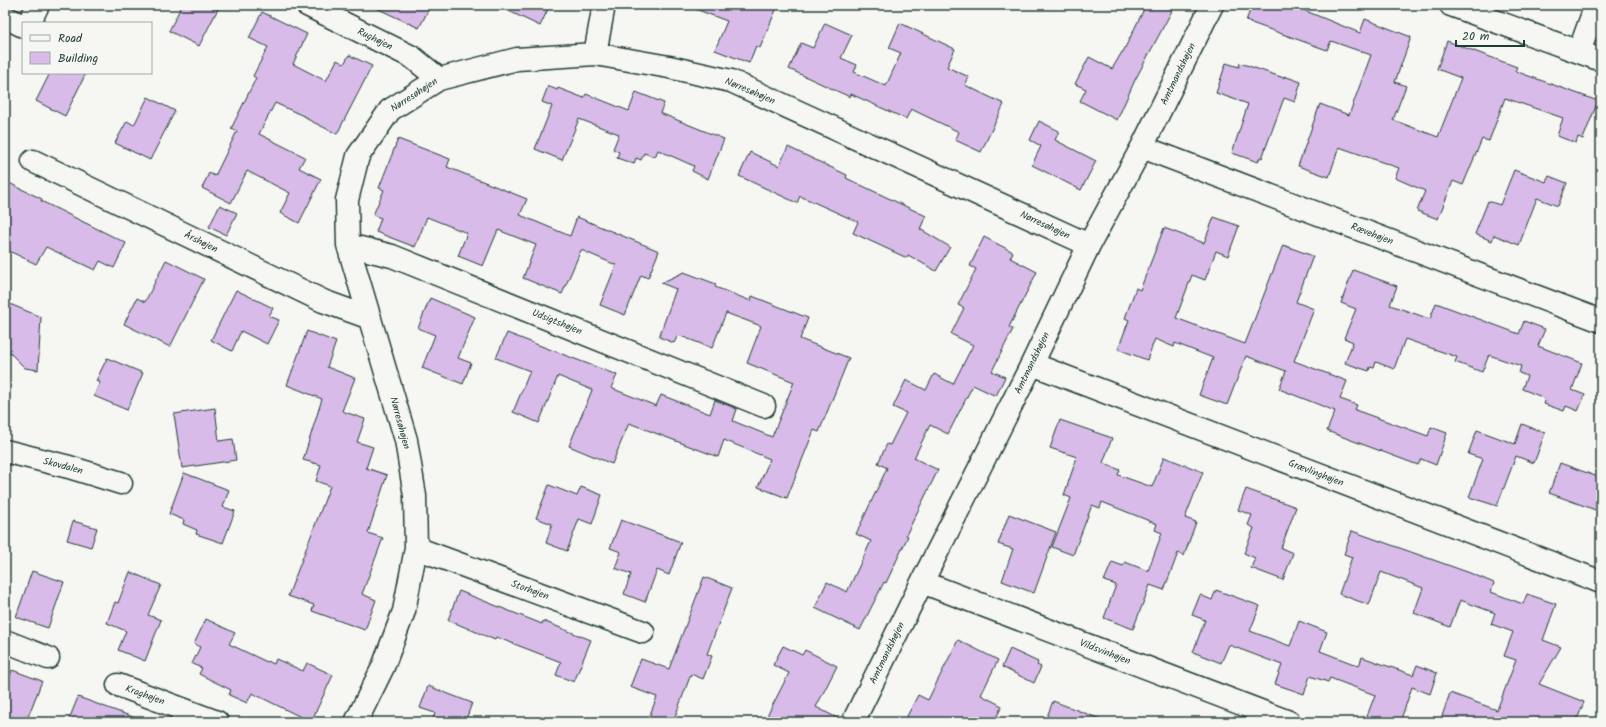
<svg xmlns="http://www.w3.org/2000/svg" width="1606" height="727" font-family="Kalam,sans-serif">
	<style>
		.building { fill: #d8bbe9; stroke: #1f3d34 }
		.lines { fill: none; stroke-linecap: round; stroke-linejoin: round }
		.minor-casing { stroke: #1f3d34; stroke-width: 25 }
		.minor { stroke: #f6f6f2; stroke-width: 22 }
		.labels { text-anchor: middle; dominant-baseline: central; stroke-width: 3; stroke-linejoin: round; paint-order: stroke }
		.street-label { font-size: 10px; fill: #1f3d34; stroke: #f6f6f2 }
	</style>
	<rect width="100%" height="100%" fill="#f6f6f2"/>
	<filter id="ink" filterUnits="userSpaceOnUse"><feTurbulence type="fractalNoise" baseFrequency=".025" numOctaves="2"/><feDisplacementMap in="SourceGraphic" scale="8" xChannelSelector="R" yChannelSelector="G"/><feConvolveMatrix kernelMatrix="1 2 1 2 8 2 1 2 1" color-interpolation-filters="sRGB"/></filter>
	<g filter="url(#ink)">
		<!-- building -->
		<path class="building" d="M182 5H220L199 46 169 31Z
			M370 5H431L419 28Z
			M496 5H550L540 26Z
			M690 5H778L760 48 756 46 749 63 715 50 727 21 690 7Z
			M1146 5H1175L1135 80 1117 120 1080 101 1086 89 1075 84 1089 57 1112 69 1122 52H1123Z
			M1252 5H1291L1360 33 1365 19 1411 37 1395 82 1406 86 1393 120 1438 137 1461 78 1437 69 1447 41 1517 67 1515 71 1598 101 1583 139 1578 137 1576 143 1557 136 1563 118 1505 98 1489 141 1482 139 1463 185 1453 181 1438 219 1417 211 1425 191 1395 178 1399 168 1339 147 1329 177 1298 166 1320 104 1349 115 1371 55 1331 41 1327 50 1246 21Z
			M262 12 307 34 293 64 326 81 337 60 344 64 349 55 372 66 337 134 307 119 308 118 275 103 259 134 305 157 299 168 321 179 299 223 280 213 290 193 247 171 231 203 202 188 209 173 215 176 237 131 231 129 256 78 253 76 268 47 249 38Z
			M825 23 852 35 841 58 857 65 854 72 886 86 901 53 889 48 900 23 955 49 947 67 969 77 965 85 1004 104 981 152 955 140 959 132 911 109 906 119 851 94 850 97 789 69 801 43 813 48Z
			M1226 63 1239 67 1240 63 1284 78V76L1301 82 1295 102 1284 98 1262 158 1260 157 1258 162 1232 153 1248 104 1216 93Z
			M50 73H86L65 116 36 101Z
			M548 86 557 90 558 88 584 98 586 94 629 111 636 92 664 103 660 113 724 139 708 179 692 171 694 166 658 150 655 157 644 153 641 160 636 158 634 164 617 158 619 152 613 149 619 134 579 119 562 160 535 149 552 106 542 102Z
			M148 97 175 111 150 160 115 143 127 121 134 125Z
			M1039 121 1059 131 1055 140 1096 161 1081 190 1032 165 1041 146 1030 140Z
			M398 139 450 159 447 167 527 199 520 215 570 236 577 217 659 251 648 278 641 275 625 315 600 305 616 265 581 250 562 294 523 278 536 245 498 230 483 266 458 256 467 233 427 217 415 247 376 232 381 218 373 215 384 190 379 188Z
			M788 147 847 175 846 178 926 216 920 229 950 247 936 271 908 255 907 258 853 233 858 222 800 196 797 203 739 176 750 152 779 166Z
			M1514 170 1546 182 1549 176 1567 183 1558 206 1537 198 1519 245 1494 235 1492 241 1475 234 1488 201 1500 205Z
			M5 181 42 199 41 201 126 243 114 268 100 261 95 270 46 247 36 264 5 249Z
			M220 205 237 213 226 235 209 227Z
			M1214 217 1239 226 1228 256 1216 251 1205 280 1192 275 1176 318 1245 344 1283 245 1313 256 1296 302 1314 309 1294 361 1347 381 1340 399 1357 405 1355 410 1428 436 1431 427 1447 433 1436 465 1421 459 1418 465 1327 431 1335 411 1279 389 1286 371 1246 356 1227 405 1199 395 1213 358 1175 343 1174 347 1155 339 1147 360 1118 349 1129 320 1125 318 1136 288 1140 290 1164 228 1204 243Z
			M984 237 1013 252 1010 258 1037 272 1009 327 1013 329 992 371 1005 377 996 396 973 385 948 434 930 425 914 458 938 470 906 535 908 536 886 583 884 582 860 630 815 608 827 582 847 592 871 541 856 534 887 468 878 463 887 444 890 445 906 413 893 407 906 380 926 390 934 374 953 384 973 345 951 334 964 308 958 305 976 269 970 266Z
			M166 260 204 279 170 347 124 324 137 298 145 302Z
			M1353 270 1397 286 1390 305 1430 319 1436 303 1519 334 1524 321 1545 329 1538 346 1582 363 1572 390 1585 395 1578 411 1566 406 1564 411 1544 404 1545 401 1542 397 1522 389 1527 376 1519 373 1521 366 1489 355 1482 372 1455 362 1457 357 1405 339 1394 369 1376 362 1374 368 1370 367 1369 371 1345 363 1353 342 1344 338 1356 309 1341 303Z
			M684 272 716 284 715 287 751 301 752 296 808 318 800 339 849 358 819 432 814 430 787 498 758 487 770 459 724 440 718 457 629 423 612 464 569 446 592 390 558 376 539 423 513 412 530 371 496 358 507 333 617 375 611 388 656 406 661 395 710 414 715 400 737 409 733 421 772 437 794 382 747 363 761 326 726 313 712 348 678 335 674 343 659 337 676 289 661 283Z
			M236 290 273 308 269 316 279 320 267 344 241 331 232 351 211 340Z
			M430 298 475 317 458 358 471 363 463 384 422 368 435 335 418 328Z
			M5 302 41 317 38 370 25 368 5 348Z
			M307 331 336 342 327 367 355 378 342 411 365 419 357 442 373 447 366 468 387 475 368 533 383 538 362 594 376 600 365 630 312 611 314 605 288 596 330 486 316 481 321 465 303 460 322 399 287 385Z
			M107 358 143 373 127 410 94 396 100 382 96 381Z
			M215 408 219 441 233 439 236 460 182 468 174 414Z
			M1060 420 1112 438 1103 463 1120 470 1118 475 1152 487 1164 457 1203 472 1185 518 1196 522 1184 556 1178 553 1164 590 1150 585 1133 629 1104 618 1116 585 1104 581 1112 562 1123 566 1125 562 1148 571 1162 533 1155 530 1157 524 1102 502 1100 508 1092 505 1073 555 1052 547 1071 498 1064 495 1077 457 1050 448Z
			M1522 424 1545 433 1534 463 1516 456 1497 506 1469 497 1483 459 1468 454 1477 430 1515 444Z
			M1560 463 1601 478V512L1549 493Z
			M184 473 229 490 223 507 235 511 223 543 196 534 197 530 183 524 184 520 169 514Z
			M549 485 577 496 581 487 602 495 592 524 579 519 567 551 546 543 552 524 536 518Z
			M1246 489 1296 507 1281 548 1293 553 1283 580 1251 568 1255 558 1244 553 1254 528 1248 525 1252 515 1238 510Z
			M1009 514 1056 532 1034 593 1002 581 1013 549 998 544Z
			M621 520 681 542 669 575 657 570 645 602 624 594 631 574 615 568 621 552 610 548Z
			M73 521 97 528 91 547 67 540Z
			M1352 531 1470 573 1494 583 1491 592 1523 604 1527 594 1556 604 1543 640 1561 647 1539 684 1584 702 1576 722H1440L1450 693 1497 710 1516 660 1504 656 1513 632 1491 624 1495 613 1460 600 1450 627 1414 613 1423 588 1381 572 1369 605 1339 594 1352 557 1344 554Z
			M32 571 64 582 48 628 16 617Z
			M130 572 161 585 148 615 161 620 145 661 118 650 126 631 107 623 115 602 118 603Z
			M704 577 732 588 707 654 712 656 703 679 691 674 673 722H647L657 697 630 687 641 659 669 669Z
			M1216 590 1260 606 1250 631 1290 646 1299 621 1327 632 1320 651 1359 666 1362 657 1413 675 1417 665 1437 673 1430 694 1412 687 1400 722H1383L1367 716 1375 695 1330 678 1328 682 1310 676 1304 694 1275 684 1282 665 1229 645 1221 663 1193 652 1205 620 1192 615 1200 595 1212 600Z
			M459 591 532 620 542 624 543 621 591 640 574 682 556 675 561 662 496 637 495 640 448 620Z
			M206 619 235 633 229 644 267 662V661L274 664 276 659 303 671 307 663 333 675 311 722 252 693 247 703 229 695 231 690 199 674 202 668 192 664 200 647 194 644Z
			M958 640 998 660 981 695 1002 706 994 722H904L918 695 928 700Z
			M783 646 802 655 805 650 837 666 816 707 841 720V722H764L789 673 773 665Z
			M1010 649 1038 662 1037 665 1041 667 1034 683 1002 667Z
			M12 670 42 681 26 722H5V690Z
			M428 686 472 703 465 722H432L435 713 420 708Z
			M78 697 141 720 140 722H68Z
			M1053 701 1103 720 1102 722H1045Z"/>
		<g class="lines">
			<!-- minor casing -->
			<g class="minor-casing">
				<path id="minor" d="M307 5 412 57 439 79
					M1451 5 1601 60
					M5 17 23 26
					M29 23 38 5
					M1579 52 1596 5
					M595 54 604 5
					M1142 147 1601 321
					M33 161 323 301 370 318
					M348 245 392 256 764 406
					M1032 364 1601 582
					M5 451 69 467 121 483
					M416 548 643 632
					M922 582 1289 722
					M5 641 48 658
					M118 685 217 722
					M356 722 383 667 404 611 416 548 415 496 406 440 348 245 347 200 358 156 390 110 439 79 517 59 595 54 669 67 731 81 1089 245
					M853 722 922 582 1032 364 1089 245 1142 147 1212 5"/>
			</g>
			<!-- minor -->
			<use href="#minor" class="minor"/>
		</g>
	</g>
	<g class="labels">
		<!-- street labels -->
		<g class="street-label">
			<text transform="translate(375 39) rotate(26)">Rughøjen</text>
			<text transform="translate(1178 74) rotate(-64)">Amtmandshøjen</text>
			<text transform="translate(750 91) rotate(23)">Nørresøhøjen</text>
			<text transform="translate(414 95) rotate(-33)">Nørresøhøjen</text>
			<text transform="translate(1045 225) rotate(25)">Nørresøhøjen</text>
			<text transform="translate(1372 234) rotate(21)">Rævehøjen</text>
			<text transform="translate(201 242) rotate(26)">Årshøjen</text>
			<text transform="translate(557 322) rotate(22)">Udsigtshøjen</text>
			<text transform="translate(1032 363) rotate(-64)">Amtmandshøjen</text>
			<text transform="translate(400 423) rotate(75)">Nørresøhøjen</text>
			<text transform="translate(63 466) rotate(15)">Skovdalen</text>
			<text transform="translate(1316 473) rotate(21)">Grævlinghøjen</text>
			<text transform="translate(530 590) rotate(20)">Storhøjen</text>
			<text transform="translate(1105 652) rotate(21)">Vildsvinhøjen</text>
			<text transform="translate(887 653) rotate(-64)">Amtmandshøjen</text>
			<text transform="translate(145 695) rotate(20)">Kraghøjen</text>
		</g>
	</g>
	<!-- margin -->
	<rect width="1606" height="727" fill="none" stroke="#f6f6f2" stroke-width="20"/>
	<rect x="10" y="10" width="1586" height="707" fill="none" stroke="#1f3d34" stroke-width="1.5" filter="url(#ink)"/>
	<!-- legend -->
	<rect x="22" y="22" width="130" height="52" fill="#f6f6f2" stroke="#a0aca6"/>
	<rect x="30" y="35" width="20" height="6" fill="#f6f6f2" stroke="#a0aca6"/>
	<text x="58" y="42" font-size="12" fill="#1f3d34">Road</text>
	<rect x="30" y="52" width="20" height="12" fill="#d8bbe9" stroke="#a0aca6"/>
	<text x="58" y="62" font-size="12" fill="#1f3d34">Building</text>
	<!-- scale -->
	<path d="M1456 40v6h68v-6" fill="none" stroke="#1f3d34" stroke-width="2"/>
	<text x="1462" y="40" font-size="12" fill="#1f3d34" stroke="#f6f6f2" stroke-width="3" paint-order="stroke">20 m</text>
</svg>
